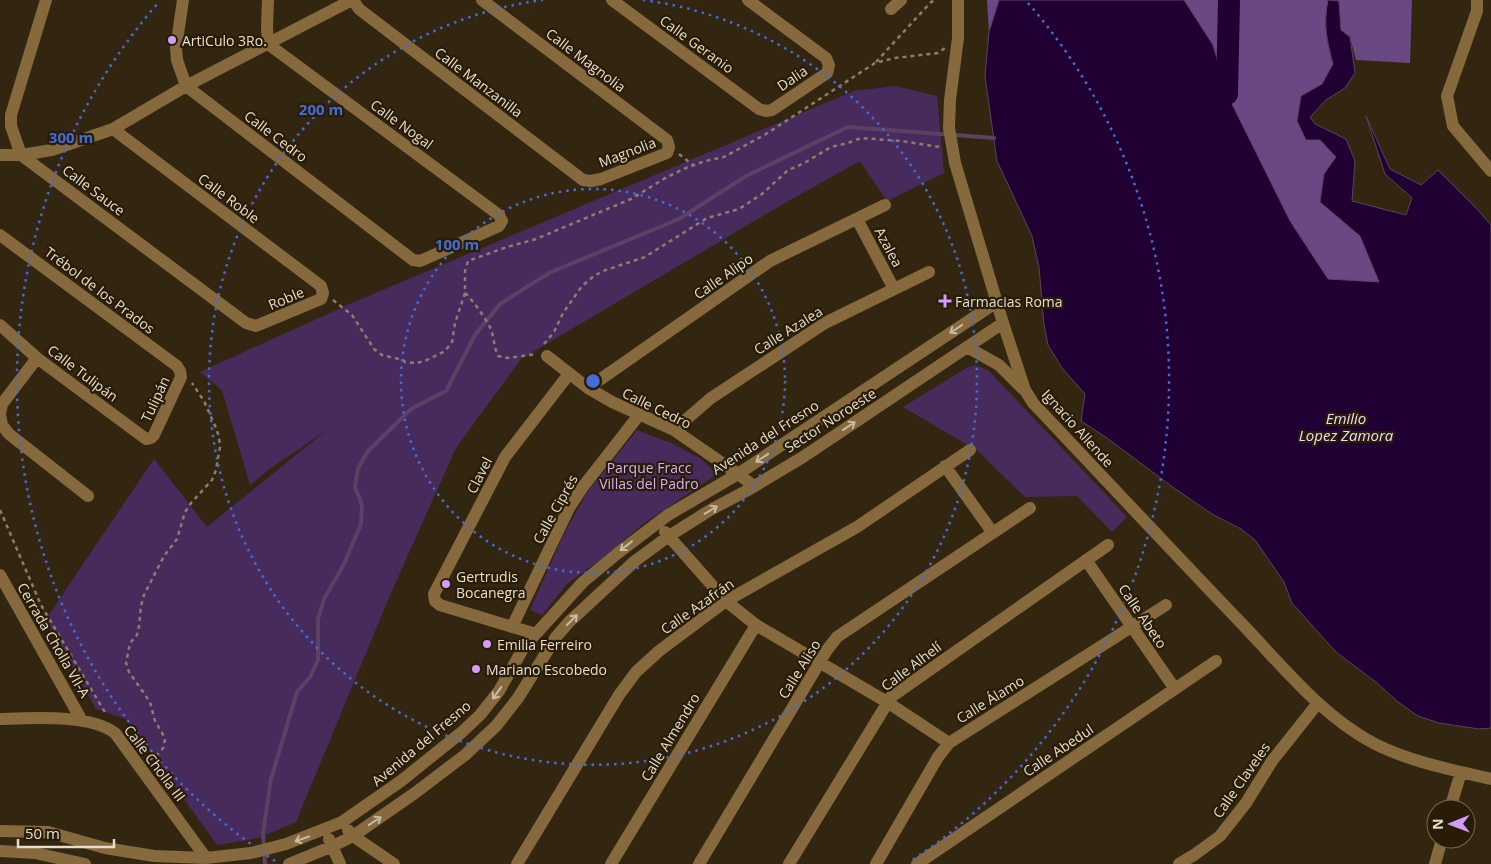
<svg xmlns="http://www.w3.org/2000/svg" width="1491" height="864" font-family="'Open Sans',sans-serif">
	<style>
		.green { fill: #472b5c }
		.forest { fill: #6a4883 }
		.water { fill: #200033; stroke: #5b4262 }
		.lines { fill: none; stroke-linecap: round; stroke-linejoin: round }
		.stream { stroke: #5b4262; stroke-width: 4 }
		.river { stroke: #200033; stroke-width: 22 }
		.path { stroke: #8a7f6e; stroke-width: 2.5; stroke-dasharray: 4 4; stroke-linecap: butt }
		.minor { stroke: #86693c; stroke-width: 12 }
		.oneway { stroke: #c8baa4 }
		.ring { fill: none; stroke: #456bd6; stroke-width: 2.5; stroke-dasharray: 2.5 5 }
		.poi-dot { fill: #d39cfc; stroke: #291c07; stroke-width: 2 }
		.labels { text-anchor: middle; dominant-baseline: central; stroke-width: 4.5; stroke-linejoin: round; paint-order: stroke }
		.poi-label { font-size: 14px; fill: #e5ddd0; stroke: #291c07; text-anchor: start }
		.street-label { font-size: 14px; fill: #e5ddd0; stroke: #291c07 }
		.park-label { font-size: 14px; fill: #d5aef4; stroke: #291c07 }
		.water-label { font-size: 15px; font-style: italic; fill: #ecd9fc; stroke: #291c07 }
		.centre { fill: #456bd6; stroke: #291c07; stroke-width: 2.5 }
		.ring-label { font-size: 15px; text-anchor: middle; font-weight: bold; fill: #456bd6; stroke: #291c07; stroke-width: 4.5; stroke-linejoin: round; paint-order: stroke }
	</style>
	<rect width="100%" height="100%" fill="#332611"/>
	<!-- green -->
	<path class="green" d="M895 86 937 96 944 173 887 201 860 161 790 200 521 359 456 448 390 595 296 822 259 838 217 845 126 719 96 709 46 619 154 459 207 527 327 430 271 468 250 485 222 390 200 372 352 303 854 91Z
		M975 365 988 370 1127 517 1112 532 1077 496 1025 497 978 451 903 407 968 367Z
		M637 430 671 443 700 458 717 474 643 524 600 560 567 584 542 615 530 610 562 538 586 494Z"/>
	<!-- forest -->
	<path class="forest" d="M987 0H999L989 32Z
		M1184 0H1328C1323 24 1326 41 1333 64L1322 84 1301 96 1297 121 1320 140 1336 157 1324 174 1320 202 1360 236 1380 282 1328 280 1290 221 1227 94 1213 45Z
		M1337 0H1412L1410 63 1356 60 1350 37 1341 30 1339 1Z"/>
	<!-- water -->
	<path class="water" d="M999 0H1184L1213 45 1227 94 1290 221 1328 279 1379 282 1360 236 1320 202 1324 174 1336 157 1320 140H1306L1297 121 1301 96 1322 84 1333 64C1327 40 1323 25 1328 0L1339 1 1341 30 1350 37 1355 73 1345 88 1326 100 1310 117 1315 124 1346 139 1355 161 1352 201 1406 215 1412 198 1385 174 1366 116 1390 169 1421 185 1438 170 1476 208 1491 225V728L1479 729 1439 723 1418 716 1398 702 1377 683 1336 652 1292 603 1284 582 1255 540 1241 529 1212 514 1174 488 1107 438 1081 421 1085 394 1062 368 1048 345 1044 325 1039 267 1032 236 997 161 985 76 989 32Z"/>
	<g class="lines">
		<!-- stream -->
		<path class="stream" d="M265 864 263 833 271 779 297 692 310 677 318 660V619L324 599 344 564 361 524 362 505 355 487 358 468 368 451 411 409 446 391 475 335 500 304 549 273 679 219 746 176 848 127 994 138"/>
		<!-- river -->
		<path class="river" d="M1227 94 1229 0"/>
		<!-- path -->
		<path class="path" d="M876 62 931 2 936 0
			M679 154 693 165
			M465 293C473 300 486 319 491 329 494 338 494 347 498 356L508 358 536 354
			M333 300 352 315 374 349 382 355 403 360 405 362 417 363 427 360 445 351 452 342 455 323 465 293V271L468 261 507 247 536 239 631 199 667 177 686 168 705 161 724 157 766 134 875 63 895 58 938 53 945 48
			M544 344 554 332 563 313 582 286 594 276 603 271 645 257 707 218 739 209 762 194 787 171 806 162 831 147 848 143 861 138 901 141 940 147
			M0 510 41 605 106 714
			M149 760 157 755 164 747 165 738 155 721 150 702 129 672 126 663 130 643 137 635 139 626 141 606 144 595 164 556 177 539 185 512 191 503 212 480 216 470 220 447 219 437 216 428 204 401 192 383"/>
		<!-- minor -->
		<path class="minor" d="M46 0 11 115V126L21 155 246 323 256 326 321 299 323 293 321 286 113 129
			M183 0 176 48 177 60 186 86 413 260 420 261 427 258 499 226 502 221 499 215 268 44 267 27 268 0
			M353 0 359 9 583 180 591 181 601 179 667 153 669 147 667 140 482 0
			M612 0 759 109 766 111 772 110 827 73 829 65 826 58 748 0
			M958 0V38L950 100 949 128 955 163 1003 323 1025 390 1033 403C1103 477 1173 552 1244 626 1284 668 1323 717 1375 744 1411 762 1453 770 1491 779
			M1477 0V11L1447 96 1453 126 1491 171
			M891 9 901 0
			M0 155H21L52 150 113 129 186 86 352 0
			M857 219 894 289
			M0 235 177 366 180 371 181 377 154 435 151 438 146 439 37 358 0 325
			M967 347 999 365 1023 389
			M547 356 588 388 612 402 674 430 738 474 754 486
			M37 358 2 404 0 414 2 425 9 434 88 496
			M588 388 770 261 885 205
			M674 430 711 398 825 323 929 272
			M945 466 993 533
			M665 532 726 601 756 625 887 702 949 743
			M1086 560 1175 689
			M0 575 82 721
			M512 627 569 508 582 488 639 415
			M536 634 440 605 435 601 434 594 505 457 569 374
			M0 719C32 718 90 714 115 733L206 858
			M1450 809 1461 772
			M348 830 353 836 394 864
			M0 831 48 832 105 848 154 856 206 858 251 853 286 844 342 822 401 781 462 732 480 715 499 691 524 647 583 582 618 553 668 515 738 474 997 302
			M329 839 340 864
			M0 851 35 853 85 864
			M289 864 333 846 353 836 415 793 465 755 496 726 518 698 556 637 569 622 635 561 669 536 712 509 748 490 803 457 1003 323
			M517 864 619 695 636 672 659 651 726 601 857 527 970 450
			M611 864 756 625
			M699 864 827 650 837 637 1030 508
			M789 864 891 697 1108 545
			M876 864 938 757 949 743 1166 605
			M917 864 1216 661
			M1179 864 1194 855 1220 836 1246 803 1272 761 1318 703
			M1435 864 1442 839"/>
	</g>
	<!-- one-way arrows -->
	<defs><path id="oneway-shaft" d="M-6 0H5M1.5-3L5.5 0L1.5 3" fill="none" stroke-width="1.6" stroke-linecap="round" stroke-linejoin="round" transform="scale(1.25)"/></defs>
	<g class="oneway">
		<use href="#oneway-shaft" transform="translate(956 329) rotate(146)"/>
		<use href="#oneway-shaft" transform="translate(849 426) rotate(-34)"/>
		<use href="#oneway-shaft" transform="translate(762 458) rotate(146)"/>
		<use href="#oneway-shaft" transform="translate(711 510) rotate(-31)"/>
		<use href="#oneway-shaft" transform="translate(626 546) rotate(142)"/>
		<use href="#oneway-shaft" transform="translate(572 620) rotate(-45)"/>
		<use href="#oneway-shaft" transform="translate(497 693) rotate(126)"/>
		<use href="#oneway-shaft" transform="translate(375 821) rotate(-34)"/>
		<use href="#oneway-shaft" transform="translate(302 839) rotate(161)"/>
	</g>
	<!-- distance rings -->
	<g class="ring">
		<circle cx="593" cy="381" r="192"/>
		<path d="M643 0A384 384 0 1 1 543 0"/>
		<path d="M275 861A576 576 0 0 1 158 3M1028 3A576 576 0 0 1 911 861"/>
	</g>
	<!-- markers -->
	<g class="poi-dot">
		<circle cx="172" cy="40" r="5"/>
		<path d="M942.5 293.5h5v5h5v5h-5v5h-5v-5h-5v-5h5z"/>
		<circle cx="446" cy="584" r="5"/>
		<circle cx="487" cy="644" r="5"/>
		<circle cx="476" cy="669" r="5"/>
	</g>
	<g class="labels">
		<!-- poi labels -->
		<g class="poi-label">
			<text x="182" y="40">ArtiCulo 3Ro.</text>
			<text x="955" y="301">Farmacias Roma</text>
			<text x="456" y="576">Gertrudis<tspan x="456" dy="16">Bocanegra</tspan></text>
			<text x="497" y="644">Emilia Ferreiro</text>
			<text x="486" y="669">Mariano Escobedo</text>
		</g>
		<!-- street labels -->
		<g class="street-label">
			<text transform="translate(697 44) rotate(36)">Calle Geranio</text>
			<text transform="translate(586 60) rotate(37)">Calle Magnolia</text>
			<text transform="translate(792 78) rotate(-34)">Dalia</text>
			<text transform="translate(479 82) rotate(37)">Calle Manzanilla</text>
			<text transform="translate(402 124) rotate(36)">Calle Nogal</text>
			<text transform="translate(276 136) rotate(37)">Calle Cedro</text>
			<text transform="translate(627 152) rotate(-21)">Magnolia</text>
			<text transform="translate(94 190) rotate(37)">Calle Sauce</text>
			<text transform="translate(229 198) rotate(37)">Calle Roble</text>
			<text transform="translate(889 247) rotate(62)">Azalea</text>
			<text transform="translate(723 276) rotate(-35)">Calle Alipo</text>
			<text transform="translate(100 290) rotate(37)">Trébol de los Prados</text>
			<text transform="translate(286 298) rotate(-23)">Roble</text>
			<text transform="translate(788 330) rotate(-32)">Calle Azalea</text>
			<text transform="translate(83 373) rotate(37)">Calle Tulipán</text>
			<text transform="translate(155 399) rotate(-65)">Tulipán</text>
			<text transform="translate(657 408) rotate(26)">Calle Cedro</text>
			<text transform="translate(830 420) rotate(-33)">Sector Noroeste</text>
			<text transform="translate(1078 428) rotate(48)">Ignacio Allende</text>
			<text transform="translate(765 437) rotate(-33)">Avenida del Fresno</text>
			<text transform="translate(479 475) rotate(-63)">Clavel</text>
			<text transform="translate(555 509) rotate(-61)">Calle Ciprés</text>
			<text transform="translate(697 606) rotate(-35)">Calle Azafrán</text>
			<text transform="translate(1143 616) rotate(56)">Calle Abeto</text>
			<text transform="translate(54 640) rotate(60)">Cerrada Cholla VII-A</text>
			<text transform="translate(911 666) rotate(-37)">Calle Alhelí</text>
			<text transform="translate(799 669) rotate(-58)">Calle Aliso</text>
			<text transform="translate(990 699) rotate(-32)">Calle Álamo</text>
			<text transform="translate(670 737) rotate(-59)">Calle Almendro</text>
			<text transform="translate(421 743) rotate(-40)">Avenida del Fresno</text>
			<text transform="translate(1058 750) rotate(-34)">Calle Abedul</text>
			<text transform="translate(155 763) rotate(53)">Calle Cholla III</text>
			<text transform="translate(1241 780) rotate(-55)">Calle Claveles</text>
		</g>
		<!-- park labels -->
		<g class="park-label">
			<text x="649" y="467">Parque Fracc<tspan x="649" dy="16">Villas del Padro</tspan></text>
		</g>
		<!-- water labels -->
		<g class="water-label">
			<text x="1346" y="418">Emilio<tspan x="1346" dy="17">Lopez Zamora</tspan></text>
		</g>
	</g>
	<circle cx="593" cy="381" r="8" class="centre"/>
	<g class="ring-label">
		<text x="321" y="115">200 m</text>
		<text x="71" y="143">300 m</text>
		<text x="457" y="250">100 m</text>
	</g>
	<!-- north arrow -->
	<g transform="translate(1451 824) rotate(269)"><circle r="24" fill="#291c07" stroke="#746957"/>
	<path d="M0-4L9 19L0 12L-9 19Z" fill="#d39cfc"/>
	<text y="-8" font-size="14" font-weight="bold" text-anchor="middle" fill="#e5ddd0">N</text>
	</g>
	<!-- scale -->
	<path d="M18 839v8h96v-8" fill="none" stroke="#e5ddd0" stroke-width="2.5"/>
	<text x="25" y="839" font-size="15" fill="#e5ddd0" stroke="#291c07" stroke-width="4" paint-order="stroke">50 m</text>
</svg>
